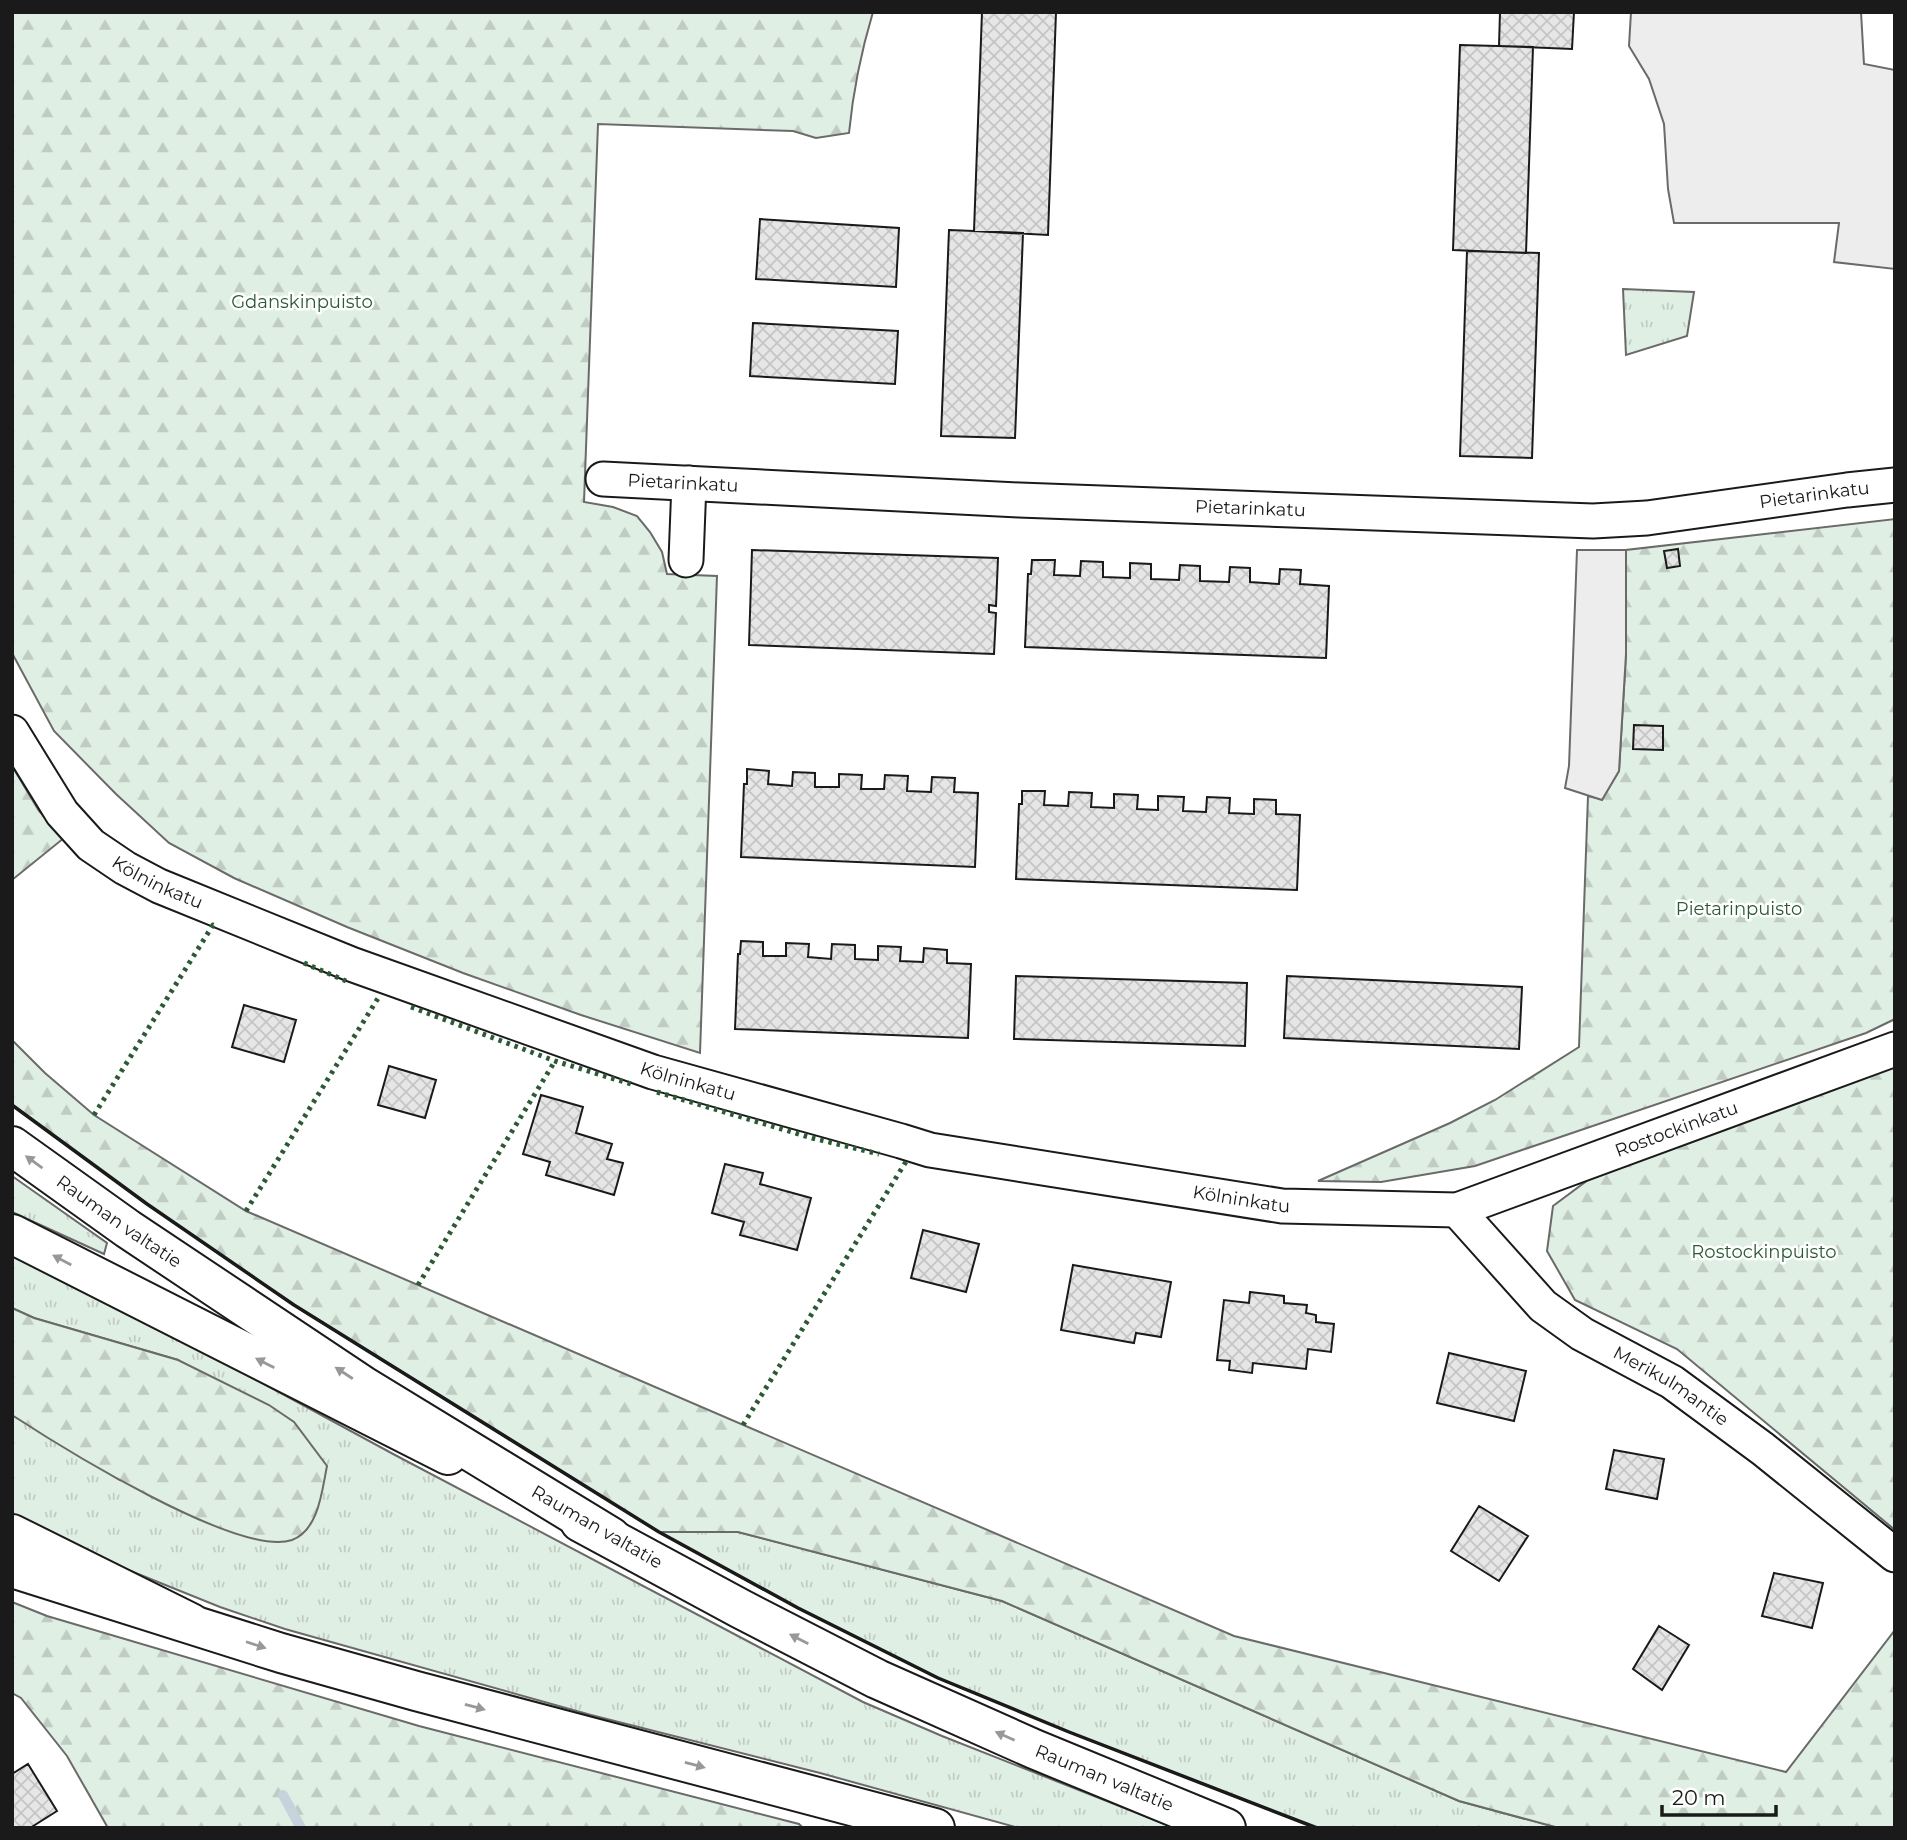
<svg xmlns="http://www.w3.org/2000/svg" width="1907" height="1840" font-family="Montserrat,sans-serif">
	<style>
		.grass { fill: url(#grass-tufts); stroke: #6a6a6a; stroke-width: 2 }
		.forest { fill: url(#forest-firs); stroke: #6a6a6a; stroke-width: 2 }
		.parking { fill: #ededed; stroke: #6a6a6a; stroke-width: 2 }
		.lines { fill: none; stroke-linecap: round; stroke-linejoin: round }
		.stream { stroke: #c6d2dc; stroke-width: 10 }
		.building { fill: url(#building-cross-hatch); stroke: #1a1a1a; stroke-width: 2 }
		.minor-casing { stroke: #1a1a1a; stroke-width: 37 }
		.trunk-casing { stroke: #1a1a1a; stroke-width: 42 }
		.motorway-casing { stroke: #1a1a1a; stroke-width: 42 }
		.minor { stroke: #fff; stroke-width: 33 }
		.trunk { stroke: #fff; stroke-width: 38 }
		.motorway { stroke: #fff; stroke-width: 38 }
		.hedge { stroke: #2b5a34; stroke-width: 5; stroke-dasharray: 3.5 5; stroke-linecap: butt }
		.wall { stroke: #1a1a1a; stroke-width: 3.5 }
		.oneway { fill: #989898 }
		.labels { text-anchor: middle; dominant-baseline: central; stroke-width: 5; stroke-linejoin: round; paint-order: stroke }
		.park-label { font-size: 18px; fill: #2b5a34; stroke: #fff }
		.street-label { font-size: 18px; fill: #1a1a1a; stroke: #fff }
	</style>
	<defs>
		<pattern id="grass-tufts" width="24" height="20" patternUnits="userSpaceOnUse" patternTransform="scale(1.75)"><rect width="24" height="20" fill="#e0efe3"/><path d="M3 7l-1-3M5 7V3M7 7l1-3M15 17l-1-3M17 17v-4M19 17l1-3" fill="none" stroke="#c0ccc2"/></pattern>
		<pattern id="forest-firs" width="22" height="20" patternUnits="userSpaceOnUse" patternTransform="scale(1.75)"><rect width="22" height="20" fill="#e0efe3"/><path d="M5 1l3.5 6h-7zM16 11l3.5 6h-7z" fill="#c0ccc2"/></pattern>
		<pattern id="building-cross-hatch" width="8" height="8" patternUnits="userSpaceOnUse" patternTransform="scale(1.75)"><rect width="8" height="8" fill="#e6e6e6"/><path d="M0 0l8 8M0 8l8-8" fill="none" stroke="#c5c5c5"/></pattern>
	</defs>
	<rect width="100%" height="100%" fill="#fff"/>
	<!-- grass -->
	<path class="grass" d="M1623 289 1694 292 1687 336 1626 355Z
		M12 1176 107 1243 104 1254 12 1212Z
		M12 1254 105 1298 395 1455 863 1702 942 1736 1175 1828H1019L820 1773 591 1715 285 1629 220 1607 96 1557 23 1520 12 1515V1415L120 1480 178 1360 34 1318 12 1308Z
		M659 1532H738L1002 1601 1459 1801 1559 1828H1317L1069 1732 938 1678 798 1608Z"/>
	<!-- forest -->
	<path class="forest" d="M12 12H873C861 52 853 92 849 133L816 138 793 131 598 124 584 502 613 507 637 516 650 532 662 552 667 574 717 576 700 1053 581 1015 463 973 347 927 234 878 169 843 116 794 54 731 12 653Z
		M1895 519V1019L1866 1033 1475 1166 1381 1182 1318 1181 1450 1123 1495 1100 1579 1047 1588 796 1602 799 1619 771 1626 654V550Z
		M12 766 39 811 64 838 12 880Z
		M12 1040 45 1073 94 1115 246 1211 1234 1636 1786 1772 1895 1630V1828H1559L1459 1801 1002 1601 738 1532H659L294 1305 147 1204 12 1105Z
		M1895 1067V1530L1677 1349 1575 1300 1547 1251 1553 1206 1588 1180 1862 1074Z
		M12 1308 34 1318 178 1360 269 1405 294 1422 327 1466C322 1490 319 1530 292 1540 239 1558 61 1447 12 1415Z
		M12 1602 47 1616 419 1726 799 1824 803 1828H108L67 1756 21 1698 12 1693Z"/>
	<!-- parking -->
	<path class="parking" d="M1631 12H1861L1864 64 1895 70V269L1834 262 1839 223H1674L1668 189 1664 124 1649 79 1629 46Z
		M1577 550H1626V654L1619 771 1602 800 1565 788 1569 766Z"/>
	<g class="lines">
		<!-- stream -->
		<path class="stream" d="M283 1795 301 1828"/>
	</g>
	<!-- building -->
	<path class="building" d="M982 12H1056L1048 235 974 231Z
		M1500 12H1574L1572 49 1499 46Z
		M1460 45 1533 47 1526 253 1453 250Z
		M760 219 899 228 896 287 756 279Z
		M949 230 1023 233 1015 438 941 436Z
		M1467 251 1539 253 1532 458 1460 456Z
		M753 323 898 331 895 384 750 376Z
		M1678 549 1680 566 1667 568 1664 551Z
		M752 550 998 558 996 606 989 605V612L996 613 994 654 749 645Z
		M1032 560H1055L1054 575 1080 576 1081 561 1103 562V577L1130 578V563L1151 564V579L1179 580 1180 565 1200 566V581L1229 582 1230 567 1250 568V582L1279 584 1280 569 1301 570 1300 584 1329 586 1326 658 1025 647 1028 574H1031Z
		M1634 725 1663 726V750L1633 749Z
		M747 769 769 771 768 784 792 786 793 772 815 773V787H839V774L862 775 861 789H884L885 775 908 776 907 791 931 792 932 777 955 778 954 792 978 793 975 867 741 857 744 784H747Z
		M1022 791H1045L1044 805 1068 806 1069 792 1092 793 1091 807 1114 808V794L1138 795 1137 809 1158 810V796L1184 797 1183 811 1206 812 1207 797 1230 798 1229 813 1254 814V799L1276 800V814L1300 815 1297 890 1016 879 1019 804H1022Z
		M741 941 763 942V956H786V943L809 944 808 957 831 959 832 944 855 945V959L878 960V946L901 947 900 961 923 962 924 948 947 950V963L971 964 968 1038 735 1029 738 954H740Z
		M1016 976 1247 983 1245 1046 1014 1039Z
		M1287 976 1522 987 1519 1049 1284 1038Z
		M244 1005 296 1020 284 1062 232 1047Z
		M389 1066 436 1080 425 1118 378 1105Z
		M541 1095 583 1107 576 1133 612 1144 607 1159 623 1163 614 1195 546 1175 550 1162 523 1154Z
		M725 1164 763 1173 760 1184 811 1198 797 1250 740 1235 744 1222 712 1213Z
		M923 1230 979 1244 966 1292 911 1278Z
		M1073 1265 1171 1282 1161 1337 1136 1333 1134 1343 1061 1330Z
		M1250 1292 1284 1296V1303L1307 1305 1306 1313 1316 1315V1322L1334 1324 1331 1352 1308 1349 1306 1369 1253 1363 1252 1373 1229 1370 1230 1361 1217 1360 1224 1300 1249 1303Z
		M1449 1353 1526 1371 1514 1421 1437 1403Z
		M1614 1450 1664 1459 1657 1499 1606 1489Z
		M1479 1506 1528 1536 1499 1581 1451 1551Z
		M1774 1573 1823 1583 1812 1628 1762 1616Z
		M1659 1626 1689 1645 1662 1690 1633 1669Z
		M28 1764 57 1811 30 1828H12V1774Z"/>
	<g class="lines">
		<!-- minor casing -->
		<g class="minor-casing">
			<g id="minor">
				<path id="s1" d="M603 479 1019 500 1593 521 1647 518 1847 490 1895 485"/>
				<path d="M686 560 689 483"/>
				<path id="s2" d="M12 732 62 813 91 845 125 868 159 886 351 964 653 1072 901 1141 930 1150 1282 1206 1457 1210 1895 1049"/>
				<path id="s3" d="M1457 1210 1543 1306 1582 1334 1672 1382 1763 1449 1895 1555"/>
			</g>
		</g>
		<!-- trunk casing -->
		<g class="trunk-casing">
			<g id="trunk">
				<path d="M12 1234 448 1455"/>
				<path id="s4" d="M580 1522 741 1609 877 1679 1034 1749 1226 1828"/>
				<path d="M12 1568 281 1653 416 1691 935 1828"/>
			</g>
		</g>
		<!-- motorway casing -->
		<g class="motorway-casing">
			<g id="motorway">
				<path id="s5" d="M12 1146 128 1229 365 1387 611 1537"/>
				<path d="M12 1534 191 1623"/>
			</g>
		</g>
		<!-- minor -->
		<use href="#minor" class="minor"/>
		<!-- trunk -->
		<use href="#trunk" class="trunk"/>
		<!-- motorway -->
		<use href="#motorway" class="motorway"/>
		<!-- hedge -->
		<path class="hedge" d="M304 963 346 981
			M411 1007 555 1061 631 1084
			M657 1092 812 1138 879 1154
			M94 1115 213 925 217 927
			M246 1211 380 995
			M418 1285 555 1061
			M743 1425 907 1160"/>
		<!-- wall -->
		<path class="wall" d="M12 1105 147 1204 294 1305 659 1532 798 1608 938 1678 1069 1732 1317 1828"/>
	</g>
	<!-- one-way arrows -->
	<defs><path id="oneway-solid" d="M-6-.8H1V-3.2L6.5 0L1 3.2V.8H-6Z" transform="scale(1.75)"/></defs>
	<g class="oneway">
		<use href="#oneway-solid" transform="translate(34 1162) rotate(-144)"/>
		<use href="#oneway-solid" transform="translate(62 1260) rotate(-152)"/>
		<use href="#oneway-solid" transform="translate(265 1363) rotate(-153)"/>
		<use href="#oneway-solid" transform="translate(344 1373) rotate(-147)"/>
		<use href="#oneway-solid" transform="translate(799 1639) rotate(-153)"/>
		<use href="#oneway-solid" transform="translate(256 1645) rotate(18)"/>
		<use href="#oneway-solid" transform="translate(475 1707) rotate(15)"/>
		<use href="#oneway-solid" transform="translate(1005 1736) rotate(-156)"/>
		<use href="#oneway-solid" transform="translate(695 1765) rotate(15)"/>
	</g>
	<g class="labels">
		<!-- park labels -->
		<g class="park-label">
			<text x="302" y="302">Gdanskinpuisto</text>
			<text x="1739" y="909">Pietarinpuisto</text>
			<text x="1764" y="1252">Rostockinpuisto</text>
		</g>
		<!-- street labels -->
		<g class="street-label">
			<text stroke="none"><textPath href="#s1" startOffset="80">Pietarinkatu</textPath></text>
			<text stroke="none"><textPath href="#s1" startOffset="1214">Pietarinkatu</textPath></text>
			<text stroke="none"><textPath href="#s1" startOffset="648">Pietarinkatu</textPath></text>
			<text stroke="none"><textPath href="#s2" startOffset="215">Kölninkatu</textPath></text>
			<text stroke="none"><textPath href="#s2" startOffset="782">Kölninkatu</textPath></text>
			<text stroke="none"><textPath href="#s2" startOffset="1799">Rostockinkatu</textPath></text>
			<text stroke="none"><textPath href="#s2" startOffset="1349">Kölninkatu</textPath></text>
			<text stroke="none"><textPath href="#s5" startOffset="131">Rauman valtatie</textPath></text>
			<text stroke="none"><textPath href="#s3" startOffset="280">Merikulmantie</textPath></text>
			<text transform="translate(597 1527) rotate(30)">Rauman valtatie</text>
			<text stroke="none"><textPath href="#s4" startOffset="584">Rauman valtatie</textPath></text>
		</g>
	</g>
	<!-- border -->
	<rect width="1907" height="1840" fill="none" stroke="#1a1a1a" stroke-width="28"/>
	<!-- scale -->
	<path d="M1662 1805v10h114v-10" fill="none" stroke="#1a1a1a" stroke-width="3.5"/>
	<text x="1672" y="1805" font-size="21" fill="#1a1a1a" stroke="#ffffff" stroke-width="5" paint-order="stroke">20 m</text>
</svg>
